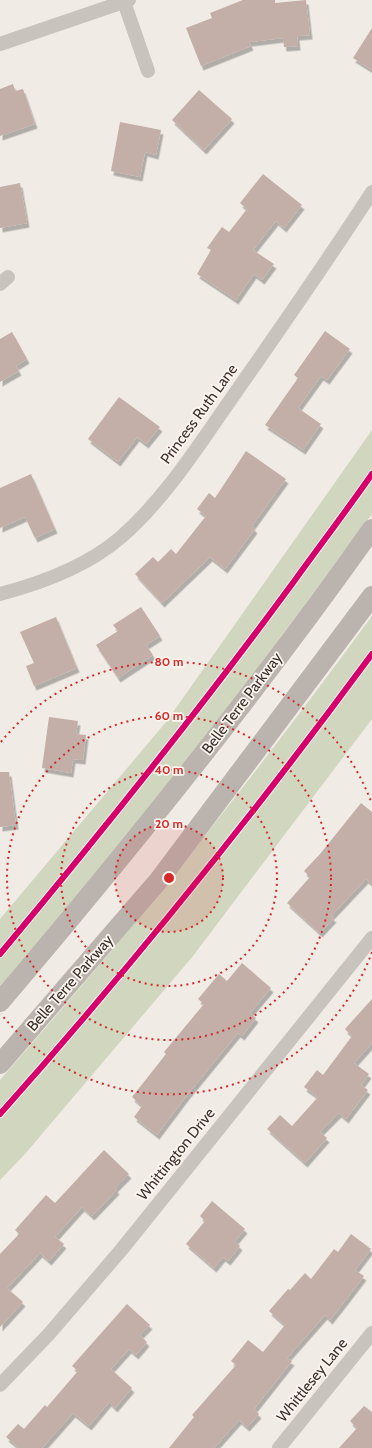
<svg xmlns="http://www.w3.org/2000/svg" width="372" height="1448" font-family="Cabin,sans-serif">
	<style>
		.green { fill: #d1d6bf }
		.building { fill: #c3afa7; filter: url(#shadow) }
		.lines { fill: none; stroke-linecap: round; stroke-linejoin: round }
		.street { stroke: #c9c3be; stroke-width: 14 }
		.secondary { stroke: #bab3ae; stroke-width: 20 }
		.cycleway-casing { stroke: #fbf5ee; stroke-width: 8 }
		.cycleway { stroke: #d6006c; stroke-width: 6 }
		.ring { fill: none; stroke: #d62828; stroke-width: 2; stroke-dasharray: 2 4 }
		.labels { text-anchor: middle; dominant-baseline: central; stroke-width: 3.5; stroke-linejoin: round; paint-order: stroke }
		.street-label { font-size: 15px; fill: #3b302b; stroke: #fbf5ee }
		.centre { fill: #d62828; stroke: #fbf5ee; stroke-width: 2 }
		.ring-label { font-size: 12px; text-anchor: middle; font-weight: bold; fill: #d62828; stroke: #fbf5ee; stroke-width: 3.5; stroke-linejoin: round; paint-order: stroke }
	</style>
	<defs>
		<filter id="shadow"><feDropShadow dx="2.5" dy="4.5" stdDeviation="0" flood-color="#0004"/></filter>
	</defs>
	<rect width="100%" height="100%" fill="#f0ebe5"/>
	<!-- green -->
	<path class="green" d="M372 430V514L209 733 102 867 0 988V919L166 722Z
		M372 616V719L193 956 25 1154 0 1180V1080C55 1017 110 954 162 889 234 800 304 709 372 616Z"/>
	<!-- building -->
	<path class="building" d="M243 0H275V3L306 0 310 35 297 36 298 46 284 47 283 38 249 42 251 46 201 66 186 28 212 18 210 13Z
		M372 28V70L353 58Z
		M13 84 15 91 23 89 35 124 0 136V89Z
		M199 90 232 119 204 150 172 120Z
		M120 122 161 130 156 155 145 152 140 177 111 171Z
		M263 174 302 205 284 228 276 221 253 250 274 264 262 280 254 274 236 300 197 274 211 250 207 248 222 227 229 232 247 209 240 203Z
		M20 183 27 223 0 228V187Z
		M325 331 350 349 327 380 321 376 298 408 321 424 303 450 265 425 298 378 294 375Z
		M12 332 27 359 16 366 19 371 0 382V339Z
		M119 397 160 427 146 444 137 437 118 462 88 439Z
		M246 451 286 479 252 526 255 529 225 569 210 557 162 603 135 574 153 557 158 562 171 549 176 554 206 516 197 509 209 493 215 498Z
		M31 474 55 529 35 538 25 517 0 528V488Z
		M141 607 160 636 146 645 153 655 118 678 96 645 118 631 113 625Z
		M56 617 77 668 34 686 26 666 34 663 20 632Z
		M49 717 78 721 76 734 86 735 83 760 73 759 71 773 42 768Z
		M0 772H9L16 825 0 827Z
		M361 803 372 812V884L366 879 331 916 334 918 320 933 287 903 310 877 304 871 320 854Z
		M242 963 271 988 250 1013 256 1018 242 1036 238 1033 187 1095 157 1135 134 1117 142 1106 132 1097 166 1054 164 1052 204 1004 198 999 219 974 227 981Z
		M372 999V1043L354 1063 369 1074 361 1085 368 1090 346 1119 339 1113 320 1132 327 1138 305 1163 267 1129 280 1115 292 1126 318 1097 304 1087 317 1070 323 1075 352 1036 345 1029Z
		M104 1150 129 1174 115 1188 117 1190 92 1216 82 1207 55 1237 64 1244 49 1261 40 1253 7 1288 23 1302 0 1327V1254L19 1234 15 1230 46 1195 55 1203Z
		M212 1201 245 1229 235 1241 240 1246 228 1261 223 1257 214 1268 186 1244 205 1221 200 1216Z
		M351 1234 371 1249 355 1270 364 1276 345 1301 330 1320 325 1315 287 1358 292 1361 254 1409 259 1414 247 1427 239 1420 214 1448H169L194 1417 192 1415 236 1365 231 1361 248 1340 263 1352 285 1325 269 1311 288 1289 290 1290 305 1273 311 1279 334 1249 338 1252Z
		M127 1304 150 1325 140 1335 147 1342 136 1355 129 1349 111 1369 132 1388 115 1408 109 1402 89 1426 73 1413 42 1448H19L6 1437 18 1424 24 1429 45 1405 47 1407 78 1371 72 1366Z
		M364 1406 372 1412V1448H339L357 1428 350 1421Z"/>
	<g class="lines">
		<!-- street -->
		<path class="street" d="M124 2 148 71
			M0 44 129 0
			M0 284 8 277
			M0 594C42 583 86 567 120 538 164 500 196 449 229 402 278 332 326 263 372 192
			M0 1385 49 1334 122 1249 372 938
			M279 1448 372 1333"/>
		<!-- secondary -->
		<path class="secondary" d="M0 1002C130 849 256 693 372 529
			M0 1064 159 880 372 596"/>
		<!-- cycleway casing -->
		<g class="cycleway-casing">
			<path id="cycleway" d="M0 954C102 832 201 708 295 580 321 544 347 510 372 474
				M0 1114C131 967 255 813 372 654"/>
		</g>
		<!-- cycleway -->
		<use href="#cycleway" class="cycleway"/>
	</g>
	<!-- distance rings -->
	<circle cx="169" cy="878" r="54" fill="#d62828" fill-opacity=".12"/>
	<g class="ring">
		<circle cx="169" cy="878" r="54"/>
		<circle cx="169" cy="878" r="108"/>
		<circle cx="169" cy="878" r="162"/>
		<path d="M372 952A216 216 0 0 1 1 1014M1 742A216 216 0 0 1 372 804"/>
	</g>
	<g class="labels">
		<!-- street labels -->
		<g class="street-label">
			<text transform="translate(199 414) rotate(-54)">Princess Ruth Lane</text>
			<text transform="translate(242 703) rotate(-53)">Belle Terre Parkway</text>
			<text transform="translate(70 983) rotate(-49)">Belle Terre Parkway</text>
			<text transform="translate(176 1154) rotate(-51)">Whittington Drive</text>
			<text transform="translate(312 1380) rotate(-51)">Whittlesey Lane</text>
		</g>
	</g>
	<circle cx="169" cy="878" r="6" class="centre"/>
	<g class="ring-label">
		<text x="169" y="666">80 m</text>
		<text x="169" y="720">60 m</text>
		<text x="169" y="774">40 m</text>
		<text x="169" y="828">20 m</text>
	</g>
</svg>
